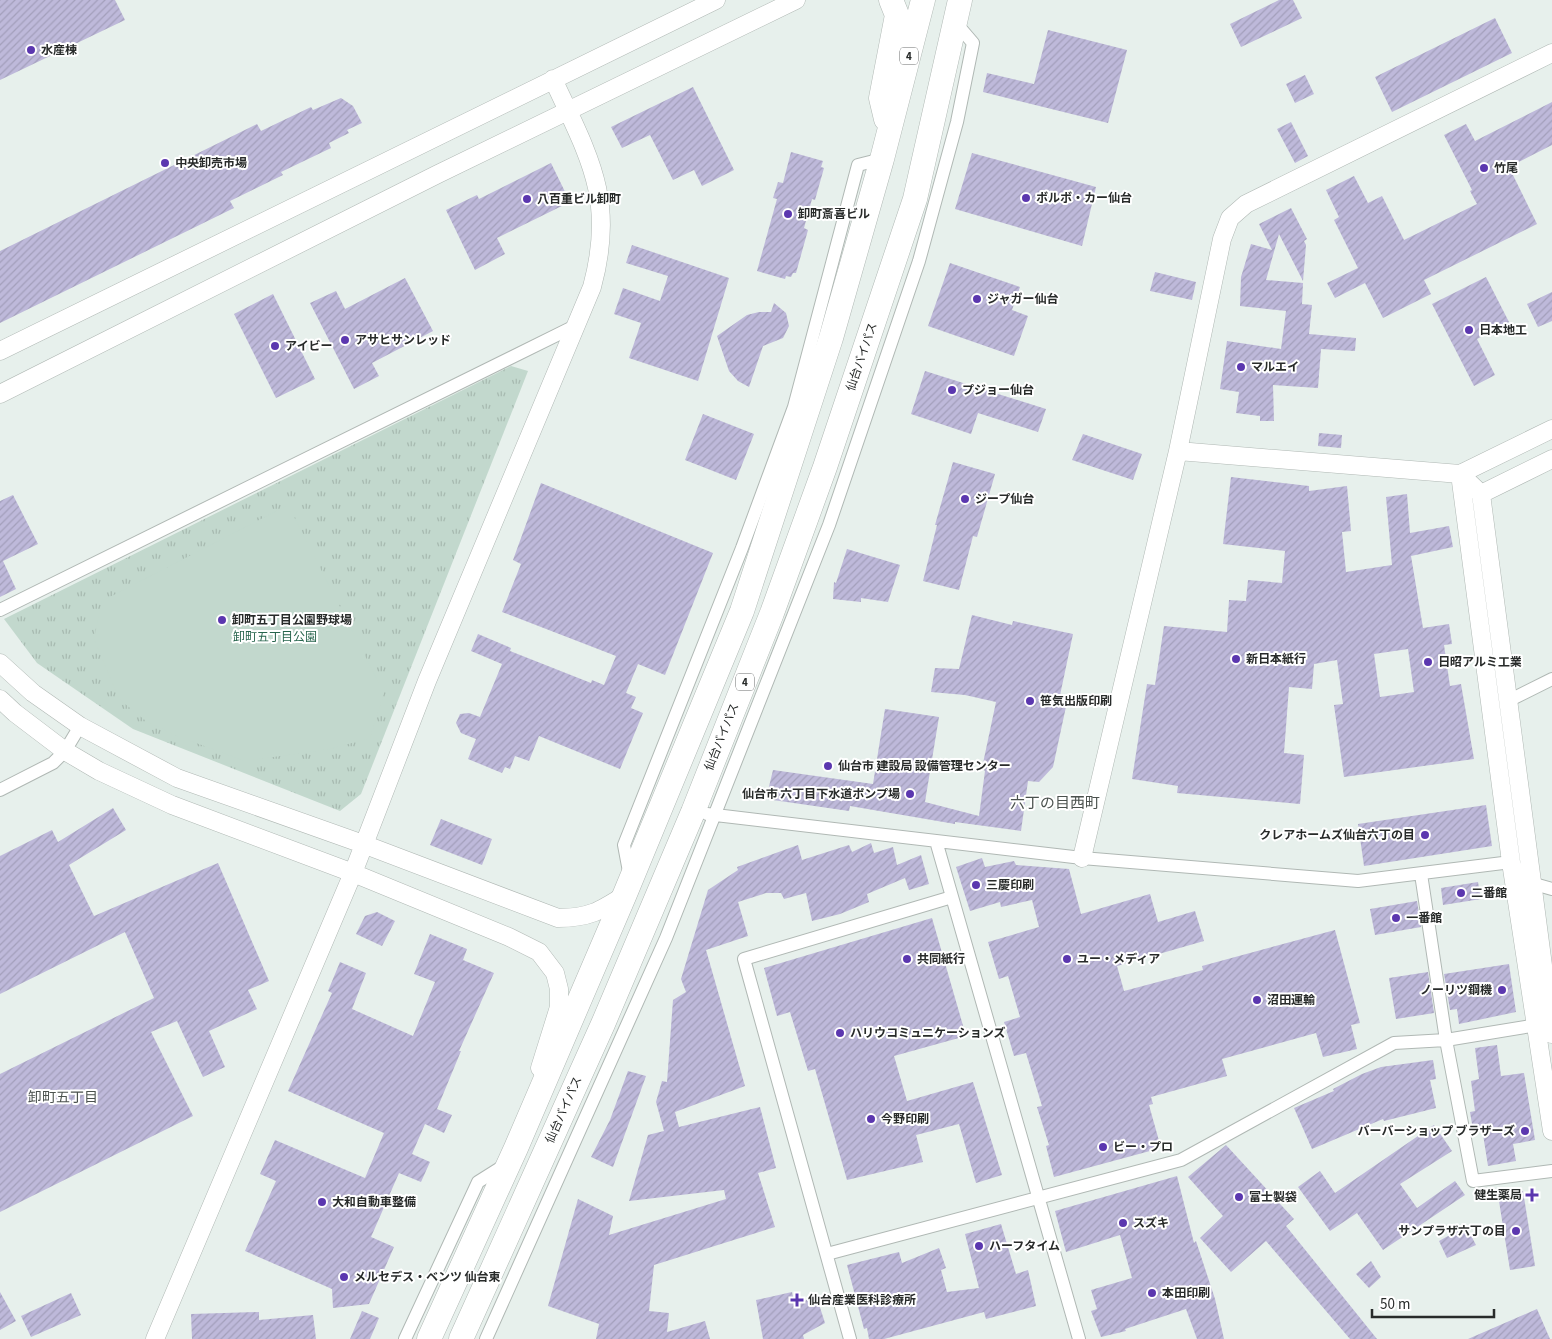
<svg xmlns="http://www.w3.org/2000/svg" width="1552" height="1339" font-family="'Source Sans 3','Noto Sans JP',sans-serif">
	<style>
		.grass { fill: url(#grass-tufts) }
		.garden { fill: #c2d8cd }
		.building { fill: url(#building-hatch); fill-rule: evenodd }
		.lines { fill: none; stroke-linecap: round; stroke-linejoin: round }
		.street-casing { stroke: #b0b8b4; stroke-width: 14 }
		.secondary-casing { stroke: #b0b8b4; stroke-width: 19 }
		.highway-casing { stroke: #b0b8b4; stroke-width: 25 }
		.street { stroke: #fff; stroke-width: 12 }
		.secondary { stroke: #fff; stroke-width: 18 }
		.highway { stroke: #fff; stroke-width: 24 }
		.poi-dot { fill: #5b37af; stroke: #fff; stroke-width: 2 }
		.labels { text-anchor: middle; dominant-baseline: central; stroke-width: 4; stroke-linejoin: round; paint-order: stroke }
		.shield { fill: #fff; stroke: #686b6a; stroke-width: 1 }
		.shield-label { font-size: 11px; font-weight: bold; fill: #282b2a }
		.poi-label { font-size: 12px; font-weight: bold; fill: #282b2a; stroke: #fff; text-anchor: start }
		.street-label { font-size: 12px; fill: #282b2a; stroke: #fff }
		.park-label { font-size: 12px; fill: #27654d; stroke: #fff }
		.neighbourhood-label { font-size: 14px; fill: #4b524e; stroke: #fff }
		.quarter-label { font-size: 15px; fill: #4b524e; stroke: #fff }
	</style>
	<defs>
		<pattern id="grass-tufts" width="24" height="20" patternUnits="userSpaceOnUse" patternTransform="scale(1.25)"><rect width="24" height="20" fill="#c2d8cd"/><path d="M3 7l-1-3M5 7V3M7 7l1-3M15 17l-1-3M17 17v-4M19 17l1-3" fill="none" stroke="#a7bab0"/></pattern>
		<pattern id="building-hatch" width="6" height="6" patternUnits="userSpaceOnUse" patternTransform="scale(1.25)"><rect width="6" height="6" fill="#beb9da"/><path d="M-1 1l2-2M0 6l6-6M5 7l2-2" fill="none" stroke="#a39fbb"/></pattern>
	</defs>
	<rect width="100%" height="100%" fill="#e7f0ec"/>
	<!-- grass -->
	<path class="grass" d="M511 366 528 371 361 794 340 811 133 729 37 663 4 619Z"/>
	<!-- garden -->
	<path class="garden" d="M288 505 384 693 370 738 330 749 245 761 177 736 146 721 119 699 94 639 102 601Z"/>
	<!-- building -->
	<path class="building" d="M0 0H115L125 20 0 80Z
		M1279 0H1293L1302 18 1241 47 1230 24Z
		M1495 18 1512 53 1392 112 1375 77Z
		M1048 30 1127 50 1108 123 983 92 987 73 1034 84Z
		M1305 75 1314 94 1295 103 1286 84Z
		M693 87 734 170 702 186 694 170 673 180 650 135 622 148 611 127Z
		M341 98 353 106 362 123 347 130 349 133 329 143 331 148 281 172 283 175 230 201 234 208 0 323V251L257 124 261 131 311 107 313 110Z
		M1552 102V145L1509 167 1537 224 1424 280 1431 294 1383 318 1365 283 1335 298 1327 283 1358 268 1334 220 1339 217 1326 190 1354 176 1368 203 1382 196 1404 240 1477 204 1470 191 1472 190 1444 135 1466 124 1475 141Z
		M1291 122 1308 156 1295 163 1277 129Z
		M791 152 823 161 821 167 824 168 815 200 812 199 804 228 808 230 796 273H793L791 277 786 276 785 279 757 271 777 199 773 198 778 182 783 183Z
		M972 153 1096 187 1082 246 955 209Z
		M551 163 570 202 497 238 505 254 475 270 446 210 477 195 479 199Z
		M1291 208 1307 239 1304 241 1306 245 1303 281 1279 234 1266 280 1303 283 1302 304 1312 305 1309 334 1356 338 1355 351 1321 349 1318 388 1273 385 1274 421H1260V416L1236 413 1239 392 1220 389 1227 341 1281 349 1286 311 1240 306 1241 277 1251 244 1272 250 1259 224Z
		M632 245 729 278 698 381 629 358 641 323 614 314 623 288 660 301 668 276 626 263Z
		M950 263 1020 287 1012 310 1028 316 1014 356 928 326Z
		M1155 272 1196 282 1192 300 1150 291Z
		M1486 277 1509 322 1477 339 1495 375 1474 386 1432 304Z
		M405 278 433 331 372 363 379 376 354 389 310 303 336 291 345 309Z
		M1552 292V321L1538 327 1527 304Z
		M273 294 315 379 276 398 234 314Z
		M774 303 786 313 789 326 783 338 763 346 749 387 738 381 729 371 717 336 747 315 759 312H771Z
		M925 371 1046 409 1038 432 978 413 971 434 911 414Z
		M703 414 754 434 736 480 685 460Z
		M1319 433 1342 435 1341 448 1318 446Z
		M1083 434 1142 454 1133 480 1072 460Z
		M953 462 995 474 977 537 973 536 959 590 923 581 937 525H935Z
		M1231 477 1309 486V491L1347 486 1351 531 1342 532 1346 572 1392 565 1386 497 1407 494 1410 533 1449 526 1453 547 1411 556 1423 628 1449 624 1452 644 1444 645 1450 686 1461 684 1474 759 1344 777 1334 705 1343 704 1337 660 1314 664 1312 689 1289 687 1284 753 1304 755 1300 804 1177 793 1178 786 1132 779 1147 684 1155 685 1164 626 1227 632 1229 600 1246 601 1248 580 1282 583 1285 551 1223 544ZM1408 649 1414 692 1380 697 1374 654Z
		M541 483 713 553 665 675 638 664 626 693 636 697 631 708 643 713 620 769 539 736 529 761 515 756 510 769 505 767 502 773 468 759 476 739 461 733 456 723 460 714 469 713 480 717 502 664 471 651 478 634 511 648 510 651 591 683 592 680 604 685 616 656 502 612 521 564 513 560Z
		M13 495 38 544 3 561 16 589 0 597V501Z
		M847 549 900 565 888 602 861 598V602L833 599 834 582 836 583Z
		M972 615 1012 625 1013 621 1073 634 1059 700 1067 702 1053 767 1039 782 1028 781 1021 831 955 822V824L850 806 849 811 766 799 773 770 873 784 885 709 939 717 925 802 979 816 985 771 982 768 996 702 965 695 931 692 935 668 959 669Z
		M1486 805 1492 846 1364 866 1358 824Z
		M113 808 126 830 69 865 94 916 218 863 269 981 248 990 257 1009 209 1031 225 1067 203 1077 177 1021 151 1032 193 1116 0 1212V1074L154 998 125 932 0 994V856L52 830 58 842Z
		M441 819 492 839 482 865 430 845Z
		M871 843 874 853 893 847 897 865 921 855 929 884 909 890 905 878 867 894 869 902 840 914 812 921 806 893 784 899 781 893H766L738 902 748 936 706 950 745 1086 675 1112 679 1127 760 1107 776 1168 758 1173 775 1227 654 1265 649 1311 669 1313 667 1332 705 1321 710 1339H596L599 1324 548 1306 578 1199 613 1216 609 1235 726 1199 724 1190 629 1201 648 1135 664 1131 656 1102 662 1081 667 1082 673 1000 686 992 681 979 708 890 738 870 737 867 798 845 802 860 849 845 852 852Z
		M982 858 985 867 1014 861 1016 865 1069 869 1081 914 1150 894 1158 922 1195 911 1204 941 1117 966 1124 991 1203 970 1202 966 1335 930 1360 1023 1351 1025 1357 1049 1323 1057 1316 1033 1222 1059 1227 1076 1151 1097 1153 1104 1149 1105 1161 1148 1054 1177 1046 1146 1049 1145 1037 1107 1042 1106 1026 1053 1014 1056 1004 1022 1020 1017 1008 976 999 979 988 942 1039 927 1032 900 1001 907 1000 902 970 911 956 867Z
		M1478 882 1481 899 1443 905 1441 888Z
		M1417 901 1421 927 1375 935 1370 909Z
		M377 912 395 921 382 946 356 934 365 916Z
		M932 918 966 1036 894 1056 907 1101 973 1082 1002 1175 976 1183 959 1124 916 1135 923 1162 847 1180 815 1069 808 1071 790 1012 777 1016 764 968Z
		M430 934 467 949 463 960 494 973 459 1051H461L437 1109 452 1115 444 1133 425 1124 412 1154 430 1162 421 1182 399 1173 371 1237 394 1247 369 1304 333 1308 332 1289 245 1251 276 1181 260 1174 275 1140 365 1178 384 1133 288 1091 332 993 328 991 340 962 366 973 352 1009 413 1036 435 982 414 974Z
		M1509 964 1516 1012 1459 1024 1457 1009 1450 1010 1444 974Z
		M1428 972 1434 1013 1396 1019 1389 978Z
		M1497 1045 1501 1076 1524 1073 1535 1140 1513 1144 1516 1161 1488 1166 1482 1128 1473 1130 1470 1112 1475 1111 1471 1081 1479 1079 1475 1048Z
		M1433 1060 1436 1079 1430 1080 1436 1108 1384 1121 1383 1119 1312 1149 1294 1108 1334 1091 1333 1089 1362 1074 1381 1067Z
		M628 1071 646 1076 613 1167 591 1157 610 1120Z
		M1434 1125 1452 1151 1400 1184 1417 1208 1455 1181 1465 1195 1383 1250 1357 1213 1330 1231 1298 1187 1320 1171 1335 1193Z
		M1226 1145 1294 1219 1286 1226 1377 1339H1350L1266 1241 1231 1272 1200 1238 1223 1216 1188 1177Z
		M1177 1176 1194 1243 1196 1241 1215 1299 1224 1339H1197L1186 1309 1125 1329 1126 1331 1101 1337 1091 1311 1097 1309 1091 1290 1132 1278 1120 1235 1066 1252 1055 1211Z
		M1523 1191 1535 1266 1510 1270 1498 1195Z
		M1001 1224 1016 1274 1028 1270 1036 1306 986 1319 984 1312 884 1339H869L867 1328 864 1329 847 1265 899 1252 902 1263 939 1248 946 1268 941 1270 947 1292 979 1288 965 1234Z
		M1466 1226 1476 1245 1447 1258 1439 1241Z
		M1371 1261 1381 1277 1369 1288 1356 1274Z
		M0 1292 16 1321 0 1330Z
		M792 1292 795 1306 816 1295 825 1323 803 1335 804 1339H763L756 1300Z
		M71 1293 81 1315 31 1337 21 1316Z
		M1537 1309 1550 1339H1468Z
		M362 1311 379 1318 370 1339H350Z
		M259 1312V1320L313 1315 316 1339H192L191 1314Z"/>
	<g class="lines">
		<!-- street casing -->
		<g class="street-casing">
			<path id="street" d="M0 610 577 325
				M1508 701 1552 679
				M0 790 53 763 65 751 80 726
				M707 814 1082 858 1358 881 1511 862 1531 883 1552 889
				M936 841 1079 1339
				M1421 874 1446 1040 1473 1181 1552 1171
				M630 877 624 845 742 548 794 407 858 165 882 159
				M827 1254 1181 1160 1394 1043 1446 1040 1537 1025
				M405 1339 478 1182 505 1165
				M486 1339 666 938 829 525 919 261 957 122 973 43 955 22
				M850 1339 744 959 952 897"/>
		</g>
		<!-- secondary casing -->
		<g class="secondary-casing">
			<path id="secondary" d="M0 351 716 0
				M0 394 438 174 796 0
				M1178 451 1460 474 1552 429
				M1460 474 1511 862 1552 1131
				M1460 474 1481 494 1552 1034
				M1481 494 1552 459
				M0 663 33 693 80 726 177 778 363 844 558 918C589 918 600 911 625 895
				M0 699 15 713 65 751 99 771 172 805 353 873 509 937 539 952 555 973 559 989V1007L540 1068
				M1082 858 1178 451 1222 239 1230 218 1246 204 1552 53
				M155 1339 353 873 427 681 592 287C616 199 589 157 553 79"/>
		</g>
		<!-- highway casing -->
		<g class="highway-casing">
			<path id="highway" d="M886 119 881 98 897 15 891 0
				M429 1339 516 1148 625 894 742 611 831 338 882 159 923 0
				M461 1339 603 1024 693 812 772 613 825 467 915 199 960 0"/>
		</g>
		<!-- street -->
		<use href="#street" class="street"/>
		<!-- secondary -->
		<use href="#secondary" class="secondary"/>
		<!-- highway -->
		<use href="#highway" class="highway"/>
	</g>
	<!-- markers -->
	<g class="poi-dot">
		<circle cx="31" cy="50" r="5"/>
		<circle cx="165" cy="163" r="5"/>
		<circle cx="1484" cy="168" r="5"/>
		<circle cx="1026" cy="198" r="5"/>
		<circle cx="527" cy="199" r="5"/>
		<circle cx="788" cy="214" r="5"/>
		<circle cx="977" cy="299" r="5"/>
		<circle cx="1469" cy="330" r="5"/>
		<circle cx="345" cy="340" r="5"/>
		<circle cx="275" cy="346" r="5"/>
		<circle cx="1241" cy="367" r="5"/>
		<circle cx="952" cy="390" r="5"/>
		<circle cx="965" cy="499" r="5"/>
		<circle cx="222" cy="620" r="5"/>
		<circle cx="1236" cy="659" r="5"/>
		<circle cx="1428" cy="662" r="5"/>
		<circle cx="1030" cy="701" r="5"/>
		<circle cx="828" cy="766" r="5"/>
		<circle cx="910" cy="794" r="5"/>
		<circle cx="1425" cy="835" r="5"/>
		<circle cx="976" cy="885" r="5"/>
		<circle cx="1461" cy="893" r="5"/>
		<circle cx="1396" cy="918" r="5"/>
		<circle cx="907" cy="959" r="5"/>
		<circle cx="1067" cy="959" r="5"/>
		<circle cx="1502" cy="990" r="5"/>
		<circle cx="1257" cy="1000" r="5"/>
		<circle cx="840" cy="1033" r="5"/>
		<circle cx="871" cy="1119" r="5"/>
		<circle cx="1525" cy="1131" r="5"/>
		<circle cx="1103" cy="1147" r="5"/>
		<path d="M1529.5 1187.5h5v5h5v5h-5v5h-5v-5h-5v-5h5z"/>
		<circle cx="1239" cy="1197" r="5"/>
		<circle cx="322" cy="1202" r="5"/>
		<circle cx="1123" cy="1223" r="5"/>
		<circle cx="1516" cy="1231" r="5"/>
		<circle cx="979" cy="1246" r="5"/>
		<circle cx="344" cy="1277" r="5"/>
		<circle cx="1152" cy="1293" r="5"/>
		<path d="M794.5 1292.5h5v5h5v5h-5v5h-5v-5h-5v-5h5z"/>
	</g>
	<g class="labels">
		<!-- shield labels -->
		<g class="shield">
			<rect x="900" y="47.5" width="18" height="17" rx="4"/>
			<rect x="736" y="673.5" width="18" height="17" rx="4"/>
		</g>
		<g class="shield-label">
			<text x="909" y="56">4</text>
			<text x="745" y="682">4</text>
		</g>
		<!-- poi labels -->
		<g class="poi-label">
			<text x="41" y="50">水産棟</text>
			<text x="175" y="163">中央卸売市場</text>
			<text x="1494" y="168">竹尾</text>
			<text x="1036" y="198">ボルボ・カー仙台</text>
			<text x="537" y="199">八百重ビル卸町</text>
			<text x="798" y="214">卸町斎喜ビル</text>
			<text x="987" y="299">ジャガー仙台</text>
			<text x="1479" y="330">日本地工</text>
			<text x="355" y="340">アサヒサンレッド</text>
			<text x="285" y="346">アイビー</text>
			<text x="1251" y="367">マルエイ</text>
			<text x="962" y="390">プジョー仙台</text>
			<text x="975" y="499">ジープ仙台</text>
			<text x="232" y="620">卸町五丁目公園野球場</text>
			<text x="1246" y="659">新日本紙行</text>
			<text x="1438" y="662">日昭アルミ工業</text>
			<text x="1040" y="701">笹気出版印刷</text>
			<text x="838" y="766">仙台市 建設局 設備管理センター</text>
			<text x="900" y="794" text-anchor="end">仙台市 六丁目下水道ポンプ場</text>
			<text x="1415" y="835" text-anchor="end">クレアホームズ仙台六丁の目</text>
			<text x="986" y="885">三慶印刷</text>
			<text x="1471" y="893">二番館</text>
			<text x="1406" y="918">一番館</text>
			<text x="917" y="959">共同紙行</text>
			<text x="1077" y="959">ユー・メディア</text>
			<text x="1492" y="990" text-anchor="end">ノーリツ鋼機</text>
			<text x="1267" y="1000">沼田運輸</text>
			<text x="850" y="1033">ハリウコミュニケーションズ</text>
			<text x="881" y="1119">今野印刷</text>
			<text x="1515" y="1131" text-anchor="end">バーバーショップ ブラザーズ</text>
			<text x="1113" y="1147">ビー・プロ</text>
			<text x="1522" y="1195" text-anchor="end">健生薬局</text>
			<text x="1249" y="1197">富士製袋</text>
			<text x="332" y="1202">大和自動車整備</text>
			<text x="1133" y="1223">スズキ</text>
			<text x="1506" y="1231" text-anchor="end">サンプラザ六丁の目</text>
			<text x="989" y="1246">ハーフタイム</text>
			<text x="354" y="1277">メルセデス・ベンツ 仙台東</text>
			<text x="1162" y="1293">本田印刷</text>
			<text x="808" y="1300">仙台産業医科診療所</text>
		</g>
		<!-- street labels -->
		<g class="street-label">
			<text transform="translate(862 357) rotate(-71)">仙台バイパス</text>
			<text transform="translate(722 737) rotate(-68)">仙台バイパス</text>
			<text transform="translate(564 1110) rotate(-66)">仙台バイパス</text>
		</g>
		<!-- park labels -->
		<g class="park-label">
			<text x="275" y="637">卸町五丁目公園</text>
		</g>
		<!-- neighbourhood labels -->
		<g class="neighbourhood-label">
			<text x="63" y="1098">卸町五丁目</text>
		</g>
		<!-- quarter labels -->
		<g class="quarter-label">
			<text x="1055" y="803">六丁の目西町</text>
		</g>
	</g>
	<!-- scale -->
	<path d="M1372 1309v8h122v-8" fill="none" stroke="#282b2a" stroke-width="2.5"/>
	<text x="1380" y="1309" font-size="15" fill="#282b2a" stroke="#ffffff" stroke-width="4" paint-order="stroke">50 m</text>
</svg>
